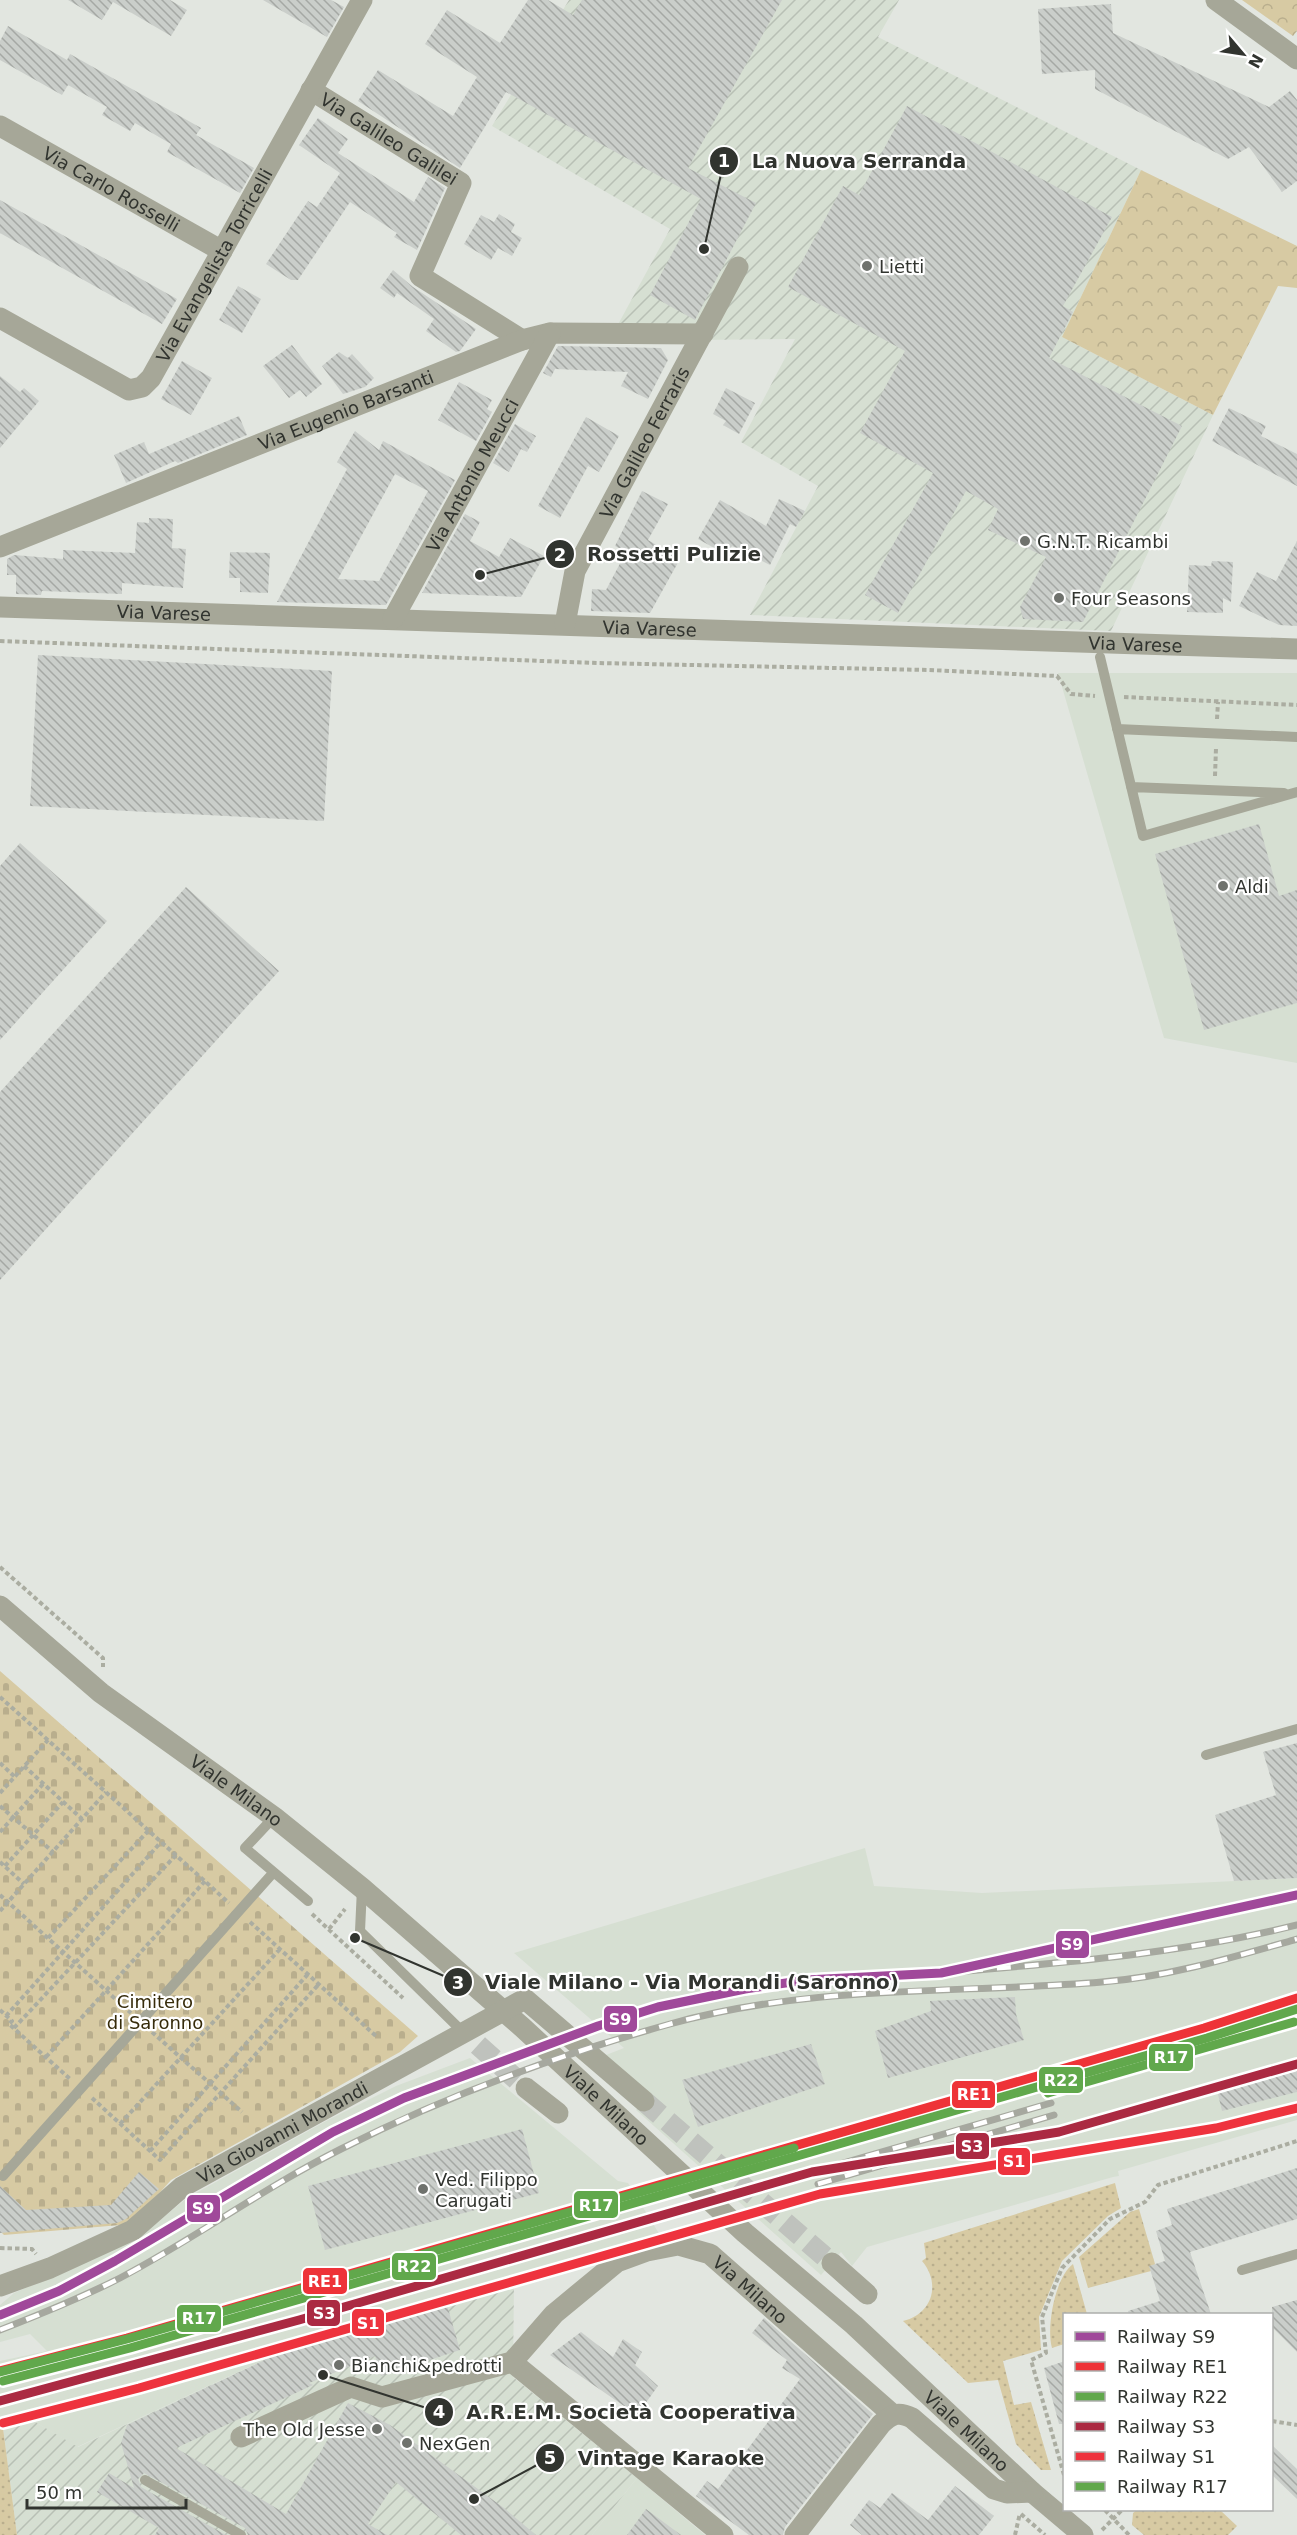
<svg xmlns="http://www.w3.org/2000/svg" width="1297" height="2535" font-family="'DejaVu Sans',sans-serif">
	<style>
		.built { fill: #d6dfd2 }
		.industrial { fill: url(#industrial-furrows) }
		.grass { fill: url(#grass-dots) }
		.cemetery { fill: url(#cemetery-stones) }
		.park { fill: url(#park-crowns) }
		.building { fill: url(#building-back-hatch); fill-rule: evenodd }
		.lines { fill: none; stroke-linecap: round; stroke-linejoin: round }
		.street-tunnel { stroke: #bfc2bd; stroke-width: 21; stroke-dasharray: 21 10; stroke-linecap: butt }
		.path { stroke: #abada1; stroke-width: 4; stroke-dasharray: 4.5 3; stroke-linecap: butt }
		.lane { stroke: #a6a798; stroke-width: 10 }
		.street { stroke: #a6a798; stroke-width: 21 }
		.rail-casing { stroke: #a6a89f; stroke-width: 7 }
		.rail { stroke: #fff; stroke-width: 4.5; stroke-dasharray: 14; stroke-linecap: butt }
		.rail-1-casing { stroke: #fff; stroke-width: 14 }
		.rail-2-casing { stroke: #fff; stroke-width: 14 }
		.rail-3-casing { stroke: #fff; stroke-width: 14 }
		.rail-4-casing { stroke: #fff; stroke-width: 14 }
		.rail-5-casing { stroke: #fff; stroke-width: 14 }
		.rail-6-casing { stroke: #fff; stroke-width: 14 }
		.rail-1 { stroke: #a0499a; stroke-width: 9 }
		.rail-2 { stroke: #ee3338; stroke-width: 9 }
		.rail-3 { stroke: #61a84c; stroke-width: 9 }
		.rail-4 { stroke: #ab2a42; stroke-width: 9 }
		.rail-5 { stroke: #ee333e; stroke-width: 9 }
		.rail-6 { stroke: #61a84c; stroke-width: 9 }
		.poi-dot { fill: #6f726d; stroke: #fff; stroke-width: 2 }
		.labels { text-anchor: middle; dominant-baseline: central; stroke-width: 4.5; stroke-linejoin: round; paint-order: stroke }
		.street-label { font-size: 18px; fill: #31342f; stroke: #fff }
		.poi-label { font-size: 18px; fill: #31342f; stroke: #fff; text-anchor: start }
		.park-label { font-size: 18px; fill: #362b0a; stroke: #fff }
		.leader { fill: none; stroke: #31342f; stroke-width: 2 }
		.callout-dot { fill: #31342f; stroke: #fff; stroke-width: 2 }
		.mark-label { font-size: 18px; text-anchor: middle; font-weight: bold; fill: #fff }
		.callout-label { font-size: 20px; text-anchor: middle; font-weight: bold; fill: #31342f; stroke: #fff; stroke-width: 4.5; stroke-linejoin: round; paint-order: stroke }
		.line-badge { stroke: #fff; stroke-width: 2 }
		.badge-label { font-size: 16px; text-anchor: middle; font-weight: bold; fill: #fff }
	</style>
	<defs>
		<pattern id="industrial-furrows" width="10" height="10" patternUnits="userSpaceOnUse" patternTransform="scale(1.5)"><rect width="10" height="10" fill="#d6dfd2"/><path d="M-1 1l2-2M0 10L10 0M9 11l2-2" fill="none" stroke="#b8c0b5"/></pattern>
		<pattern id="grass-dots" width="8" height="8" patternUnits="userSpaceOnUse" patternTransform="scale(1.5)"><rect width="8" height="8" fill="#d7caa3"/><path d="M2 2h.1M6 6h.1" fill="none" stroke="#b9ae8d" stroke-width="1.8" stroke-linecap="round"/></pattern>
		<pattern id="cemetery-stones" width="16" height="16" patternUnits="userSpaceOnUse" patternTransform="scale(1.5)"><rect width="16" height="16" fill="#d7caa3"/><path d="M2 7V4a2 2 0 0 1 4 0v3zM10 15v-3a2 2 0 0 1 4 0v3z" fill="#b9ae8d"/></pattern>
		<pattern id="park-crowns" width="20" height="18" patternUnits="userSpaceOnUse" patternTransform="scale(1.5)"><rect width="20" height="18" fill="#d7caa3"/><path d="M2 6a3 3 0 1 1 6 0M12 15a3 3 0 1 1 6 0" fill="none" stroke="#b9ae8d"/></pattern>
		<pattern id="building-back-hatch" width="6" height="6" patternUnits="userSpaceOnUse" patternTransform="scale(1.5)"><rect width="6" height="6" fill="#caceca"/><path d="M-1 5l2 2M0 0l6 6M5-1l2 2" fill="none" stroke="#a5a8a4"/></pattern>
	</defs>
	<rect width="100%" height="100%" fill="#e2e6e0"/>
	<!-- built -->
	<path class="built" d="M1058 673H1297V1063L1164 1038Z
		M865 1848 874 1886 982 1893 1297 1878V2120L1118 2171 1119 2176 1113 2177 867 2247 852 2266 841 2252 821 2275 636 2110 650 2094 606 2055 624 2048 514 1953Z
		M470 2058 618 2181 628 2183 663 2240 514 2281 509 2279 364 2322V2325L314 2342H303L77 2447 30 2419 0 2429V2361L47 2351 30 2334 0 2342V2305L14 2293 112 2250 149 2229 187 2198 328 2120 396 2086Z
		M637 2478 705 2535H592Z"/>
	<!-- industrial -->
	<path class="industrial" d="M569 0H899L878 37 1141 170 1062 337 1213 415 1111 631 750 615 818 486 741 442 795 339 609 341 670 229 492 126Z
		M510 2279 514 2281 513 2377 637 2478 592 2535H17L3 2428 30 2419 78 2447 303 2342H314L364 2325V2323Z"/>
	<!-- grass -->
	<path class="grass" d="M1115 2183 1121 2208 1108 2216 1062 2261 1039 2317 1041 2350 1003 2361 1014 2405 1031 2402 1051 2470H1041L1016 2444 998 2380 968 2383 903 2321C933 2314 941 2283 922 2261L926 2258 924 2243Z
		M1139 2209 1155 2264 1151 2271 1088 2288 1079 2257 1130 2212Z
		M1073 2264 1087 2314H1064V2344L1052 2348C1046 2328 1055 2277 1073 2264Z
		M3 2428 17 2535H0V2429Z
		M1137 2510H1220L1237 2526 1228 2535H1144L1132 2525 1133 2513Z"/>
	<!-- cemetery -->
	<path class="cemetery" d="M0 1671 418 2036 400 2052 171 2180 132 2224 4 2235 0 2231Z"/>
	<!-- park -->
	<path class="park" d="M1242 0H1297V31L1293 36Z
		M1141 170 1297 246V288L1278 286 1213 415 1062 337Z"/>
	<!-- building -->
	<path class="building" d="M68 0H170L187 10 171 36 113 2 102 20Z
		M263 0H331L344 7 327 37Z
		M528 0H548L573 15 582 0H782L688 168 756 203 695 320 650 295 701 199 506 92 460 168 358 101 378 70 453 116 477 77 425 44 447 10 500 43Z
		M1111 4 1113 33 1269 107 1290 91 1297 100V181L1282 192 1249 147 1228 159 1095 89V70L1042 74 1038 9Z
		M8 26 67 60 70 54 201 128 196 135 254 168 240 193 167 152 171 144 135 123 130 131 102 115 107 107 68 85 62 95 0 60V41Z
		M907 106 1112 217 1063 306 1073 312 1049 358 1182 426 1083 622 1023 619 1020 607 1046 557 988 530 998 509 966 491 898 613 865 595 933 473 860 433 905 351 788 287 843 186 859 195Z
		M318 118 348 139 338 153 414 202 428 177 445 188 417 250 394 237 397 233 350 202 298 280H291L266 264 308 201 317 207 340 173 299 145Z
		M0 200 177 299 162 324 0 233Z
		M499 214 515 224 511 232 522 238 512 256 498 248 491 260 464 244 481 215 494 222Z
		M393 270 413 287 476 329 460 351 456 352 426 331 434 319 397 293 394 298 380 288Z
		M238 286 261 299 242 333 219 320Z
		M292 345 322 384 306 397 300 390 289 398 263 366Z
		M558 346 661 348 668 360 648 399 621 386 628 372 555 369 551 377 543 373Z
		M339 352 348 358 352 354 374 378 365 387 343 394 322 366Z
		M182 361 212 378 191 415 161 399Z
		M0 376 20 392 24 388 39 401 0 448Z
		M459 382 492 400 487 409 492 412 476 441 438 420Z
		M726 388 755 403 739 434 723 425 726 421 713 414Z
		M1229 408 1266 426 1261 436 1297 454V486L1212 441Z
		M239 416 247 435 178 463 175 461 126 483 114 455 144 442 149 454Z
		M586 417 619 436 599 472 588 466 560 518 538 506Z
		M515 424 536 436 527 452 521 449 509 472 493 463Z
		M355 431 379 450 383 441 455 480 386 605 277 602 347 469 337 462ZM395 474 428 491 403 537 379 581 338 579Z
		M642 491 668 504 648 540 680 559 650 613 591 611 592 589 606 590 626 552 615 546Z
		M779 499 805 511 796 527 790 524 770 565 732 546 727 555 698 539 720 500 766 526Z
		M465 514 480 522 470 541 499 557 510 538 544 556 521 597 422 593Z
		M149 518 173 519 172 548 186 549 183 588 122 583V594L42 591 41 595 16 594V575H7V559L14 555 63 559V550L135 553 137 522 149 523Z
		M1297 541V626L1279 625 1239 606 1257 572 1276 581Z
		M230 552 270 553 268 593 240 592V578H229Z
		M1212 561 1233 562 1231 602 1223 598V613L1187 612 1189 565 1211 566Z
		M38 655 332 671 324 821 30 806Z
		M1259 824 1279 896 1297 890V1003L1204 1030 1155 854Z
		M20 843 107 921 0 1040V866Z
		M186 887 279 971 0 1280V1092Z
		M1297 1743V1878L1234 1881 1215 1815 1276 1795 1263 1752Z
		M1015 1997 1016 2014 1024 2040 888 2078 875 2031 931 2011 930 2001Z
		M811 2044 825 2084 698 2127 682 2080Z
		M1297 2067V2092L1222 2111 1217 2090Z
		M522 2129 539 2193 325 2250 308 2186Z
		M1297 2168V2219L1190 2252 1211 2314H1129L1128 2311 1160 2301 1149 2266 1165 2261 1156 2231 1172 2225 1167 2209Z
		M139 2172 159 2189 126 2219 117 2223 0 2233V2186L26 2210 111 2205Z
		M445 2298 460 2350 381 2376 375 2356 309 2383 313 2385 176 2448 286 2514 348 2403 390 2425 504 2508 536 2535H461L396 2482 368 2524 387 2535H248L245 2528 144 2473 138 2479 141 2487 226 2535H155L159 2528 97 2492 109 2473 134 2488 121 2443 127 2425 303 2342H314L364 2325V2323Z
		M1297 2300V2352L1272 2327V2307Z
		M764 2318 873 2414 785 2527 783 2535H749L696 2496 707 2481 718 2489 800 2379 782 2368 787 2360 752 2333Z
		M581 2332 613 2357 623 2339 642 2352 635 2365 658 2386 637 2415 550 2355Z
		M1065 2361V2424H1059L1044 2368Z
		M1272 2445 1297 2469V2499L1272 2475Z
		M955 2486 994 2516 979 2535H862L850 2525 869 2500 880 2508 892 2493 928 2520Z
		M646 2509 681 2535H627Z"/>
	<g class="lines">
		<!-- street-tunnel -->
		<path class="street-tunnel" d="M478 2045 526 2088
			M644 2101 832 2263"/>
		<!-- path -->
		<path class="path" d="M0 641 597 663 929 670 1057 676 1071 694 1095 696
			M1124 697 1297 705
			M1217 719 1218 702
			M1215 776 1216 748
			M0 1567 103 1658V1667
			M0 1697 229 1903
			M0 1763 15 1777
			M24 1766 82 1819
			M0 1793 48 1740
			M0 1806 53 1852
			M0 1832 43 1784
			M0 1862 24 1884
			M5 1866 63 1802
			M0 1895 131 2013
			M0 1911 106 1792
			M312 1914 403 1998
			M250 1922 376 2036
			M329 1929 345 1909
			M48 1938 148 1831
			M0 2010 12 2021 9 2024 70 2079
			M6 2016 161 1842
			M14 2028 176 1855
			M152 2032 242 2112
			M46 2057 205 1881
			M92 2098 160 2160 319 1984
			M120 2124 280 1949
			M150 2151 308 1974
			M0 2248 32 2249 36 2254
			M1272 2421 1297 2425
			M1064 2475 1031 2360 1046 2353 1042 2317 1062 2268 1110 2219 1145 2202 1158 2185 1297 2141
			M1105 2510 1129 2535
			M1021 2514 1045 2535
			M1102 2530 1122 2510
			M1015 2535 1020 2513"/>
		<!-- lane -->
		<path class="lane" d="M1100 657 1143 836 1297 792
			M1117 729 1297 737
			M1131 787 1284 793
			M1206 1755 1297 1729
			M274 1817 245 1848 308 1901
			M362 1888 360 1931 463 2032
			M3 2176 273 1873
			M1242 2270 1297 2254
			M145 2480 241 2535"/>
		<!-- street -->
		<g class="street">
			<path d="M1216 0 1297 59"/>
			<path id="s1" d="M311 90 461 183 420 276 522 340"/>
			<path id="s2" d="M0 126 222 251"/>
			<path id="s3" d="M0 318 129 390 142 387 151 378 362 0"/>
			<path id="s4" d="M0 547 522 340 550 333 703 334"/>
			<path id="s5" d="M0 607 1297 649"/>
			<path id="s6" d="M393 619 550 333"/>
			<path id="s7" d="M565 624 575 571 738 267"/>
			<path id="s8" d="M0 1606 101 1693 274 1817 362 1888 522 2027 745 2233 854 2325 1032 2492 1083 2535"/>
			<path d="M526 2088 558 2113"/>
			<path d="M832 2263 867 2294"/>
			<path id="s9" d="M0 2286 50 2268 133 2230 182 2187 525 1999 644 2101"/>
			<path d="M512 2362 723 2535"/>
			<path id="s10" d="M241 2437 351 2387 382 2397 512 2362 554 2314 617 2262 647 2251 678 2245 710 2254 892 2414"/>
			<path d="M795 2535 881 2424C892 2414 898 2411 912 2418L994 2489 1007 2493 1032 2492"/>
		</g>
		<!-- rail casing -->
		<g class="rail-casing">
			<path id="rail" d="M941 1973C1061 1963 1180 1954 1297 1925
				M812 2172 1051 2103
				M818 2184 1054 2115
				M0 2330C41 2314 81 2298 120 2278 196 2238 265 2187 341 2149 445 2096 558 2055 670 2024 812 1984 956 1994 1102 1982 1168 1977 1234 1957 1297 1939"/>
		</g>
		<!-- rail -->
		<use href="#rail" class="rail"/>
		<!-- rail-1 casing -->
		<g class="rail-1-casing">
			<path id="rail-1" d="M0 2315 59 2291 115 2261 333 2132 404 2098 598 2026 658 2007 745 1989 806 1980 941 1973 1297 1895"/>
		</g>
		<!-- rail-2 casing -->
		<g class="rail-2-casing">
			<path id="rail-2" d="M0 2371 127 2338 1204 2028 1297 1998"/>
		</g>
		<!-- rail-3 casing -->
		<g class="rail-3-casing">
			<path id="rail-3" d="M3 2381 130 2348 1207 2038 1297 2009"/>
		</g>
		<!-- rail-4 casing -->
		<g class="rail-4-casing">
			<path id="rail-4" d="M0 2401 299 2320 812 2172 1059 2132 1297 2064"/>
		</g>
		<!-- rail-5 casing -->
		<g class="rail-5-casing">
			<path id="rail-5" d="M3 2423 139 2388 820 2194 1216 2128 1297 2108"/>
		</g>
		<!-- rail-6 casing -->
		<g class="rail-6-casing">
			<path id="rail-6" d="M1048 2093 1294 2022
				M0 2372 127 2339 794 2148"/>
		</g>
		<!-- rail-1 -->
		<use href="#rail-1" class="rail-1"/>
		<!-- rail-2 -->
		<use href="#rail-2" class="rail-2"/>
		<!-- rail-3 -->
		<use href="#rail-3" class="rail-3"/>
		<!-- rail-4 -->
		<use href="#rail-4" class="rail-4"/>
		<!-- rail-5 -->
		<use href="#rail-5" class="rail-5"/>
		<!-- rail-6 -->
		<use href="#rail-6" class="rail-6"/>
	</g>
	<!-- markers -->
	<g class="poi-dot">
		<circle cx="867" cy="266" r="6"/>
		<circle cx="1025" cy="541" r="6"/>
		<circle cx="1059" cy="598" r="6"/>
		<circle cx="1223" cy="886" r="6"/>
		<circle cx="423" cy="2189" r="6"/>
		<circle cx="339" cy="2365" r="6"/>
		<circle cx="377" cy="2429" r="6"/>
		<circle cx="407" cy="2443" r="6"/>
	</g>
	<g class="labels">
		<!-- street labels -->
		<g class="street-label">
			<text stroke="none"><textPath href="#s1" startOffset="92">Via Galileo Galilei</textPath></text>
			<text stroke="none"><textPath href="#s2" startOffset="128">Via Carlo Rosselli</textPath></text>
			<text stroke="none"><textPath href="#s3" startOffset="303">Via Evangelista Torricelli</textPath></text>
			<text stroke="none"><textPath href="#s4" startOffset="372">Via Eugenio Barsanti</textPath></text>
			<text stroke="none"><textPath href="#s7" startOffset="200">Via Galileo Ferraris</textPath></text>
			<text stroke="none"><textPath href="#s6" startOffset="164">Via Antonio Meucci</textPath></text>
			<text stroke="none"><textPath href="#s5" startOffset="164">Via Varese</textPath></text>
			<text stroke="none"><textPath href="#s5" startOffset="650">Via Varese</textPath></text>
			<text stroke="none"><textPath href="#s5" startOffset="1136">Via Varese</textPath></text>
			<text stroke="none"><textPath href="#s8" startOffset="300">Viale Milano</textPath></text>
			<text stroke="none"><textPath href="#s8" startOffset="786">Viale Milano</textPath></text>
			<text stroke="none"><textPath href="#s9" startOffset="324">Via Giovanni Morandi</textPath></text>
			<text stroke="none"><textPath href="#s10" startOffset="584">Via Milano</textPath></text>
			<text stroke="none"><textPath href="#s8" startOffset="1272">Viale Milano</textPath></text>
		</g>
		<!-- poi labels -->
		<g class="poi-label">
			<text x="879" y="266">Lietti</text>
			<text x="1037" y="541">G.N.T. Ricambi</text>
			<text x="1071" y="598">Four Seasons</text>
			<text x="1235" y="886">Aldi</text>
			<text x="435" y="2179">Ved. Filippo<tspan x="435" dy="21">Carugati</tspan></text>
			<text x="351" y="2365">Bianchi&amp;pedrotti</text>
			<text x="365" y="2429" text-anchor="end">The Old Jesse</text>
			<text x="419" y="2443">NexGen</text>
		</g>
		<!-- park labels -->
		<g class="park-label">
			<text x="155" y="2001">Cimitero<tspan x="155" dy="21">di Saronno</tspan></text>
		</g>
	</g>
	<!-- callouts -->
	<path class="leader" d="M704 249L724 161M480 575L560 554M355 1938L458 1982M323 2375L439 2412M474 2499L550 2458"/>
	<g class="callout-dot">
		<circle cx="704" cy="249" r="6"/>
		<circle cx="480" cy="575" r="6"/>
		<circle cx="355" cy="1938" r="6"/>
		<circle cx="323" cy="2375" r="6"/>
		<circle cx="474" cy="2499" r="6"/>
		<circle cx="724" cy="161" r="15"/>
		<circle cx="560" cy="554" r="15"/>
		<circle cx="458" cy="1982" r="15"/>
		<circle cx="439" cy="2412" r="15"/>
		<circle cx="550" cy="2458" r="15"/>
	</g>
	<g class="mark-label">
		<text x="724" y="167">1</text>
		<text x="560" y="561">2</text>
		<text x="458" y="1989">3</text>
		<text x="439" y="2418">4</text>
		<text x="550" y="2464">5</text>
	</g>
	<g class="callout-label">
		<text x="859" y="168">La Nuova Serranda</text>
		<text x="674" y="561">Rossetti Pulizie</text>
		<text x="692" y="1989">Viale Milano - Via Morandi (Saronno)</text>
		<text x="631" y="2419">A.R.E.M. Società Cooperativa</text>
		<text x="671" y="2465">Vintage Karaoke</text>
	</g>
	<g class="line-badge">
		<rect x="1055" y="1930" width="35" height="29" rx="6" fill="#a0499a"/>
		<rect x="603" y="2005" width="35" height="28" rx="6" fill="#a0499a"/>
		<rect x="1148" y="2043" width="46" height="29" rx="6" fill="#61a84c"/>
		<rect x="1038" y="2066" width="46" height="28" rx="6" fill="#61a84c"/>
		<rect x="951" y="2080" width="45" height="29" rx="6" fill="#ee3338"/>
		<rect x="955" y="2132" width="35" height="28" rx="6" fill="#ab2a42"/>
		<rect x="997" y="2147" width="34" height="29" rx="6" fill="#ee333e"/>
		<rect x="573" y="2190" width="46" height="29" rx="6" fill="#61a84c"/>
		<rect x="186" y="2194" width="35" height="29" rx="6" fill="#a0499a"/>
		<rect x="391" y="2252" width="46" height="29" rx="6" fill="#61a84c"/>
		<rect x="302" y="2267" width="46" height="28" rx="6" fill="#ee3338"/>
		<rect x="306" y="2299" width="35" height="28" rx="6" fill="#ab2a42"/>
		<rect x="176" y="2304" width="46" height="29" rx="6" fill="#61a84c"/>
		<rect x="351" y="2308" width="34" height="29" rx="6" fill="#ee333e"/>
	</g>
	<g class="badge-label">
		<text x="1072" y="1950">S9</text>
		<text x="620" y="2025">S9</text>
		<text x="1171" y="2063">R17</text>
		<text x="1061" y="2086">R22</text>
		<text x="974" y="2100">RE1</text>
		<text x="972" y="2152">S3</text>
		<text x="1014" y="2167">S1</text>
		<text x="596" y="2211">R17</text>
		<text x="203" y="2214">S9</text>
		<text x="414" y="2272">R22</text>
		<text x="325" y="2287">RE1</text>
		<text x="324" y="2319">S3</text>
		<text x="199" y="2324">R17</text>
		<text x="368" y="2329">S1</text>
	</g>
	<!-- legend -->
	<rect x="1063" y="2313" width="210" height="198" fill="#ffffff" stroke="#adaeac" stroke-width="1.5"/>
	<rect x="1075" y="2332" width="30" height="9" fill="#a0499a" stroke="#adaeac" stroke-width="1.5"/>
	<text x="1117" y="2343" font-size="18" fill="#31342f">Railway S9</text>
	<rect x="1075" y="2362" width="30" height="9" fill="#ee3338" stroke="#adaeac" stroke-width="1.5"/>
	<text x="1117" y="2373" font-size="18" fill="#31342f">Railway RE1</text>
	<rect x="1075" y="2392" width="30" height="9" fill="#61a84c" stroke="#adaeac" stroke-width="1.5"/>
	<text x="1117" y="2403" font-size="18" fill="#31342f">Railway R22</text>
	<rect x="1075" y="2422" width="30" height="9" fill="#ab2a42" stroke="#adaeac" stroke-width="1.5"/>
	<text x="1117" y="2433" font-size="18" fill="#31342f">Railway S3</text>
	<rect x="1075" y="2452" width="30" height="9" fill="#ee333e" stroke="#adaeac" stroke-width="1.5"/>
	<text x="1117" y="2463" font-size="18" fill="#31342f">Railway S1</text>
	<rect x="1075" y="2482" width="30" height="9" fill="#61a84c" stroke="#adaeac" stroke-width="1.5"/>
	<text x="1117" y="2493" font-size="18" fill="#31342f">Railway R17</text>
	<!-- north arrow -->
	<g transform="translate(1243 54) rotate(119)" stroke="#ffffff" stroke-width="4.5" paint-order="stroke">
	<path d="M0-4.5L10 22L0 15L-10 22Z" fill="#31342f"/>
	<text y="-9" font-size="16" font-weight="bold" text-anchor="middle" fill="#31342f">N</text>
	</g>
	<!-- scale -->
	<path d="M27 2499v9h159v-9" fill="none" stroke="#31342f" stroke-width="3"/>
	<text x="36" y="2499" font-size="18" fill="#31342f" stroke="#ffffff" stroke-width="4.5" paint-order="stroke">50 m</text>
</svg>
